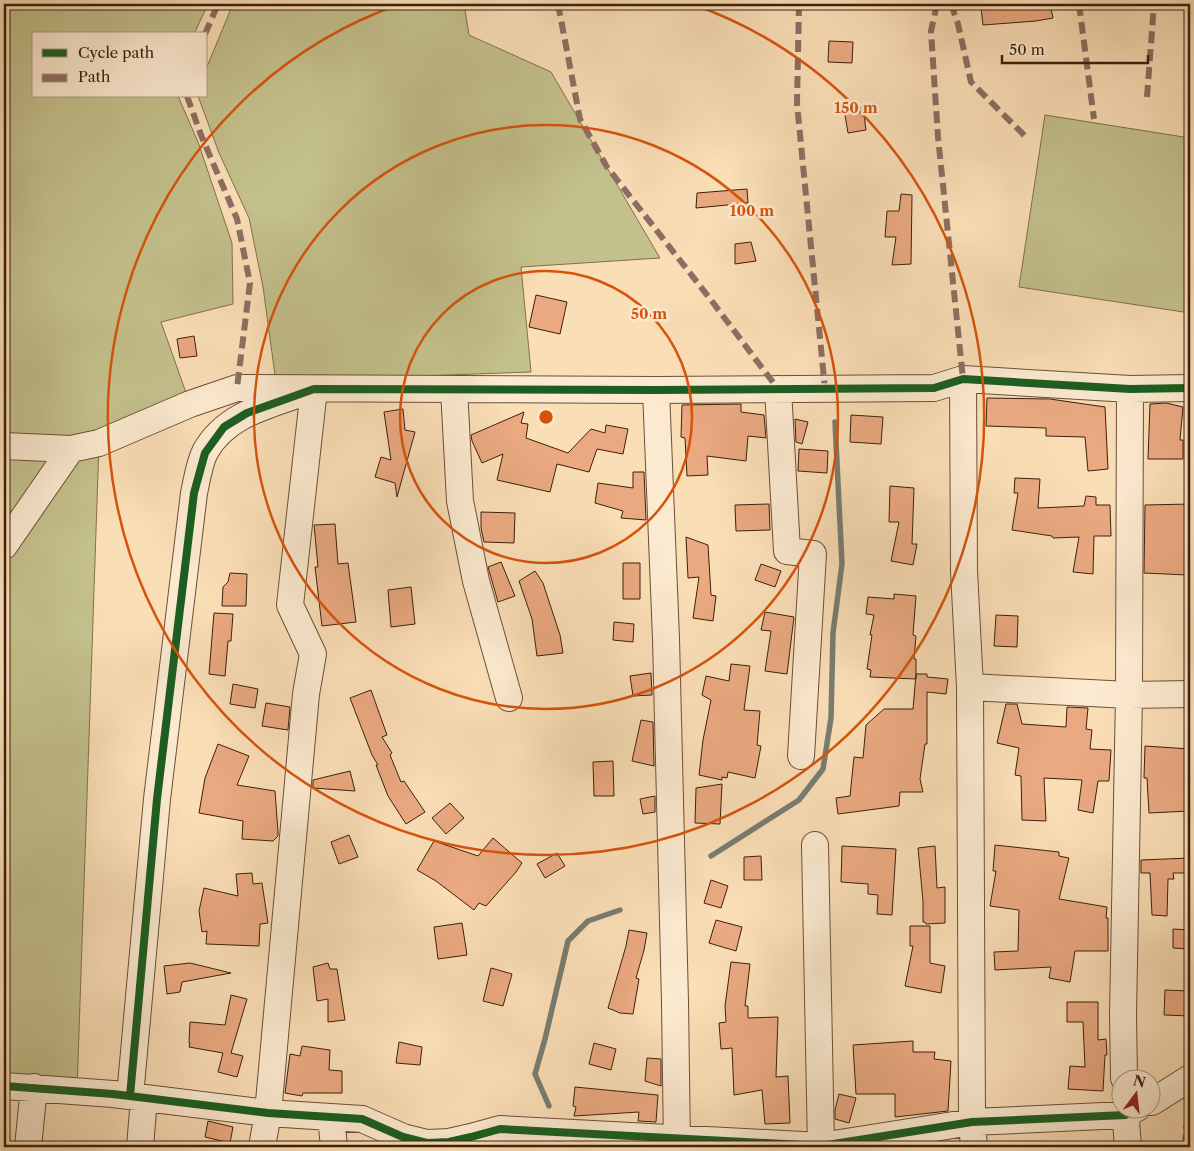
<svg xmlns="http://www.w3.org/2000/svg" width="1194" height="1151" font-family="'Libre Caslon Text',serif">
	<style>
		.green { fill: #c3c08b; stroke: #80704c }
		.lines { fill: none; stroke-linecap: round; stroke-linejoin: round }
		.stream { stroke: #787d71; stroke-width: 5.5 }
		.building { fill: #eaa981; stroke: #3d1f0d }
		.minor-casing { stroke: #6c4f37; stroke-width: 28 }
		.minor { stroke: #fcead0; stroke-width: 26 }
		.quiet { stroke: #8d6e63; stroke-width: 6; stroke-dasharray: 12 6; stroke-linecap: butt }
		.cycleway-casing { stroke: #fcead0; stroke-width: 11 }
		.cycleway { stroke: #1b5e20; stroke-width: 8 }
		.ring { fill: none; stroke: #d7530c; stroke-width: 2.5 }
		.centre { fill: #d7530c; stroke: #fcead0; stroke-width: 2.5 }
		.ring-label { font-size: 15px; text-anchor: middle; font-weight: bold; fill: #d7530c; stroke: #fcead0; stroke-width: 5; stroke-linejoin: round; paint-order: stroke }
	</style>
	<rect width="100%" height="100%" fill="#fadeb6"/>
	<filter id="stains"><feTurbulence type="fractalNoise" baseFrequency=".004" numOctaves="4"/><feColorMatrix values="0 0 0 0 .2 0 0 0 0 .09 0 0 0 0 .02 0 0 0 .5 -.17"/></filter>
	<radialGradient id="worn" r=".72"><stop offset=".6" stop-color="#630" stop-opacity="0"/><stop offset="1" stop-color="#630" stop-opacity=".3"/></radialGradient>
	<!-- green -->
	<path class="green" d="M4 4H208L194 34H34V96H178L198 142 232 243 233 304 161 322 190 404 99 443 77 1091 4 1086Z
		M233 4H464L469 35 551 72 660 258 521 267 531 372 335 379 275 375 263 287 249 218 219 153 198 96H206V69Z
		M1045 115 1190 138V313L1019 287Z"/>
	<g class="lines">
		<!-- stream -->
		<path class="stream" d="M711 856 799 800 823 769 831 718 833 633 842 564 835 422
			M549 1106 535 1074 545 1039 568 941 588 921 620 910"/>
	</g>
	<!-- building -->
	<path class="building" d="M1026 4H1050L1053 18 1036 21 983 25 981 8Z
		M829 41 853 42 852 63 828 62Z
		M863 107 866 130 848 133 844 109Z
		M747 189 748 203 696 208 697 193Z
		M901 194 912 195 911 264 892 265 896 237H885L887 211H899Z
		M751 242 756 261 735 264V244Z
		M536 295 567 302 560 334 529 327Z
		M194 336 197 356 180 358 177 339Z
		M987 398 1050 399 1105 407 1108 469 1088 471 1085 437 1046 436V428L986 426Z
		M1166 403 1183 407 1180 440H1183V459H1148L1150 404Z
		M741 404V412L764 415 766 438 748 436 746 461 707 456 708 475 687 476 685 438 681 437 682 405Z
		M403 409 405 430 415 432 397 497 395 483 375 477 381 457 391 460 384 412Z
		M524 412 521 423 528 424 526 438 568 453 591 429 605 433 606 425 628 429 623 454 597 449 589 472 557 464 550 492 497 480 503 454 482 463 472 441 471 435Z
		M851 415 883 417 881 444 850 442Z
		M795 419 808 422 802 444 796 442Z
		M799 449 828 451 827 473 798 471Z
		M633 472H644L646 520 621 518 623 511 595 503 598 483 633 488Z
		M1015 478 1040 479 1038 508 1084 506 1086 496 1096 497V505H1110L1111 536H1094L1093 574 1073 572 1079 537 1053 538 1052 536 1012 530 1018 493H1014Z
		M890 486 914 488 912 544H917L913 565 891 561 899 522H889Z
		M769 504 770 530 736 531 735 505Z
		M1190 504V538H1188L1187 575 1144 573 1145 505Z
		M481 512 515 513 514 543 484 542 481 528Z
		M335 524 338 564 348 563 356 622 322 626 315 567H318L314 525Z
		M686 537 708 545 711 595 716 596 713 621 693 618 699 577 688 578Z
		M501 562 515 596 498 602 488 567Z
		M623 563H640V599H623Z
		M761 564 781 571 775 587 755 580Z
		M535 571 543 583 560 635 563 653 537 656 532 619 519 581Z
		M230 573 247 574 246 606H222L223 587 228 582Z
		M411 587 415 624 391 627 388 590Z
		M894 594 916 596 913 635 916 636 914 659H916V679L870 677 871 670 867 669 872 635H870L874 615 866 614 868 597 894 599Z
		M765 612 794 617 787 674 765 671 771 631 761 630Z
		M214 613 233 614 231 641H228L225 676 209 674Z
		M996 615 1018 616 1017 647 994 646Z
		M614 622 634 624 633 642 613 640Z
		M731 664 750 666 744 710 760 711 757 745 761 746 755 778 728 772 727 778 722 777V780L699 775 703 740 711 700 702 695 706 676 729 681Z
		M651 673 652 695 633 696 630 676Z
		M916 674H927V677L948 679 946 694 927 692V744H925L920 779 923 792H900L899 806 838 814 836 798 850 796 854 757 863 758 866 725 884 709H913Z
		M233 684 258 689 255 708 230 704Z
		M371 690 387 735 382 737 392 753 390 755 401 782 404 781 425 812 406 824 388 796 376 765H378L372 755 350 698Z
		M266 703 290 707 288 730 262 726Z
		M1006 704H1017L1022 724 1066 727 1067 707 1088 708 1086 729 1092 730 1090 749 1111 750 1109 781H1098L1093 813 1078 810 1082 780 1044 778 1046 821 1022 820 1021 776 1015 775 1019 748 997 743Z
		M641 720 653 722 654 766 632 761Z
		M218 744 249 756 237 785 275 791 278 832V836L273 841 242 839 243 821 199 813 205 778Z
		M1145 746 1190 749V811L1149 813 1147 778H1144Z
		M613 761 614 796H594L593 762Z
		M350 771 355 791 313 788V780Z
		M722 784 720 824 695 823 696 788Z
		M655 796V812L643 814 640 799Z
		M450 803 464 818 446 834 432 818Z
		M349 835 358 857 339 864 331 842Z
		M493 838 522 863 516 872 486 906 479 903 474 910 436 881 417 870 434 841 478 856Z
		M995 845 1059 852V856L1069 858 1059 899 1107 907 1106 918H1108V951H1075L1070 982 1049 978 1051 967 995 970 994 952 1018 951 1019 910 990 906 996 871H993Z
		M842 846 896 849 892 915 877 914 878 895 868 894V884L841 882Z
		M935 846 937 888 945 887V923L926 924 925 922H923V901L918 848Z
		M557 853 565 866 545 878 537 864Z
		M761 856 762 880H744V857Z
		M1190 858V873H1173L1174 879H1168L1167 916 1152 915 1150 873H1141V860Z
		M252 873 253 884 262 883 268 923 260 924 259 946 206 944 207 931 202 932 199 911 204 888 238 896 236 874Z
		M711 880 728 886 721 908 704 903Z
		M716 920 742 927 736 951 709 943Z
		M462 923 467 955 438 959 434 927Z
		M910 926H930V963L945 966 941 993 905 986 913 946H910Z
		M1173 929 1190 930V949L1173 948Z
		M629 930 647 933 644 950 636 978 639 979 633 1014 620 1013 608 1008 626 946Z
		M731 962 750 964 745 1006H748V1018L778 1017 776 1077 788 1076 790 1123 765 1124 762 1090 734 1095 732 1048 721 1049 719 1023 726 1022 725 1006Z
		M190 963 231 973 182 982 180 992 167 994 164 966Z
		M328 963 330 969H337L345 1020 328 1022V999L317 1001 313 967Z
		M491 968 512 974 503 1006 483 1001Z
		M1165 990 1190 991V1016L1164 1015Z
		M231 995 247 999 231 1053 243 1056 237 1077 218 1072 223 1053 189 1047 190 1043H189L190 1022 225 1025Z
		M1067 1002H1098V1040L1106 1039 1107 1055H1105L1103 1091 1068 1089 1070 1066 1085 1067 1083 1022H1067Z
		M913 1041V1052H935L934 1059 951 1061 948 1111 895 1117V1094H856L853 1045Z
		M399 1042 422 1047 420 1065 396 1063Z
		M594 1043 616 1049 611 1070 589 1064Z
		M302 1046 330 1050 329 1070 342 1071V1093H303L302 1096 285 1093 290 1054 300 1056Z
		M647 1058 661 1059V1086L645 1081Z
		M575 1087 658 1095 656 1122 638 1121 639 1112 574 1116 576 1107 573 1106Z
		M839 1094 856 1098 849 1123 835 1119V1110Z
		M208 1121 233 1127 230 1143 205 1137Z"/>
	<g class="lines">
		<!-- minor casing -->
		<g class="minor-casing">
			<path id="minor" d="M963 379 964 571 970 687 972 1122 974 1147
				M454 389 460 501 476 581 509 698
				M778 389 787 551 813 554 801 756
				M656 390 666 639 675 1002 677 1147
				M4 446 71 449 99 443 190 404 237 388 656 390 934 388 963 379 1130 389 1190 388
				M4 546 71 449
				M970 687 1129 695 1190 694
				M815 845 821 1147
				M1124 1078 1123 1015 1129 695 1130 389
				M4 1086 113 1094 268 1113 362 1119 403 1137 427 1143 449 1142 471 1137 500 1129 821 1146 972 1122 1125 1115 1137 1108
				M130 1096 157 799 194 493C197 480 199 464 205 452 224 417 262 407 297 395
				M1152 1102 1190 1078
				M1125 1108 1128 1147
				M331 1117 334 1147
				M28 1147 34 1087
				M140 1147 144 1098
				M262 1147 268 1113 306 694 313 654 290 605 314 389"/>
		</g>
		<!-- minor -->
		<use href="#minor" class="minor"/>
		<!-- quiet -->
		<path class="quiet" d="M558 4 580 119 607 167 711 300 778 389
			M799 4 797 104 825 389
			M937 4 931 31 938 137 963 379
			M951 4 958 24 971 82 1027 138
			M1079 4 1094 119
			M205 34 218 4
			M187 96 201 135 237 219 250 283 237 388
			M1147 97 1154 4
			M1186 1147 1185 1132 1190 1114"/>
		<!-- cycleway casing -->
		<g class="cycleway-casing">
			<path id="cycleway" d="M4 1086 113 1094 268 1113 362 1119 403 1137 427 1143 449 1142 471 1137 500 1129 821 1146 972 1122 1125 1115 1137 1108
				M130 1096 157 799 194 493 205 453 224 427 247 413 314 389 656 390 934 388 963 379 1130 389 1190 388"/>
		</g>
		<!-- cycleway -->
		<use href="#cycleway" class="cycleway"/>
	</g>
	<!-- distance rings -->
	<g class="ring">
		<circle cx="546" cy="417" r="146"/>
		<circle cx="546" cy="417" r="292"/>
		<path d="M692 4A438 438 0 1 1 400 4"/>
	</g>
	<circle cx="546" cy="417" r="8" class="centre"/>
	<g class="ring-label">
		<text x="856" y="113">150 m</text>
		<text x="752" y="216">100 m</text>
		<text x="649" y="319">50 m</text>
	</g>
	<!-- margin -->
	<rect width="1194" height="1151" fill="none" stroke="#fadeb6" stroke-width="20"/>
	<rect x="5" y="5" width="1184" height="1141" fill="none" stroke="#3d1f0d" stroke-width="2.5"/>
	<rect x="10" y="10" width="1174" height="1131" fill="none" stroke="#3d1f0d"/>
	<!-- legend -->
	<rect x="32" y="32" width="175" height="65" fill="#fcead0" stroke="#b09982"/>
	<rect x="42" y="49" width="25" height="8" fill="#1b5e20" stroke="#b09982"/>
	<text x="78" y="58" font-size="15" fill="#3d1f0d">Cycle path</text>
	<rect x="42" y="74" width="25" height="8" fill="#8d6e63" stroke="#b09982"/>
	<text x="78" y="82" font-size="15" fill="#3d1f0d">Path</text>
	<!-- north arrow -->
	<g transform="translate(1136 1094) rotate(15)"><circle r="24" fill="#fcead0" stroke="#b09982"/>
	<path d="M0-4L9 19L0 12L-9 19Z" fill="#8f2418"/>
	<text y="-8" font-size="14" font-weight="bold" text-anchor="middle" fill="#3d1f0d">N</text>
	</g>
	<!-- scale -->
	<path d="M1002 55v8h146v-8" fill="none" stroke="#3d1f0d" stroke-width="2.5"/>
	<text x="1009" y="55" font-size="15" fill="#3d1f0d" stroke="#fcead0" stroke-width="4" paint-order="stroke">50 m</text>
	<rect width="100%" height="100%" filter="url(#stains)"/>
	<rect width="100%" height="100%" fill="url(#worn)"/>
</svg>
